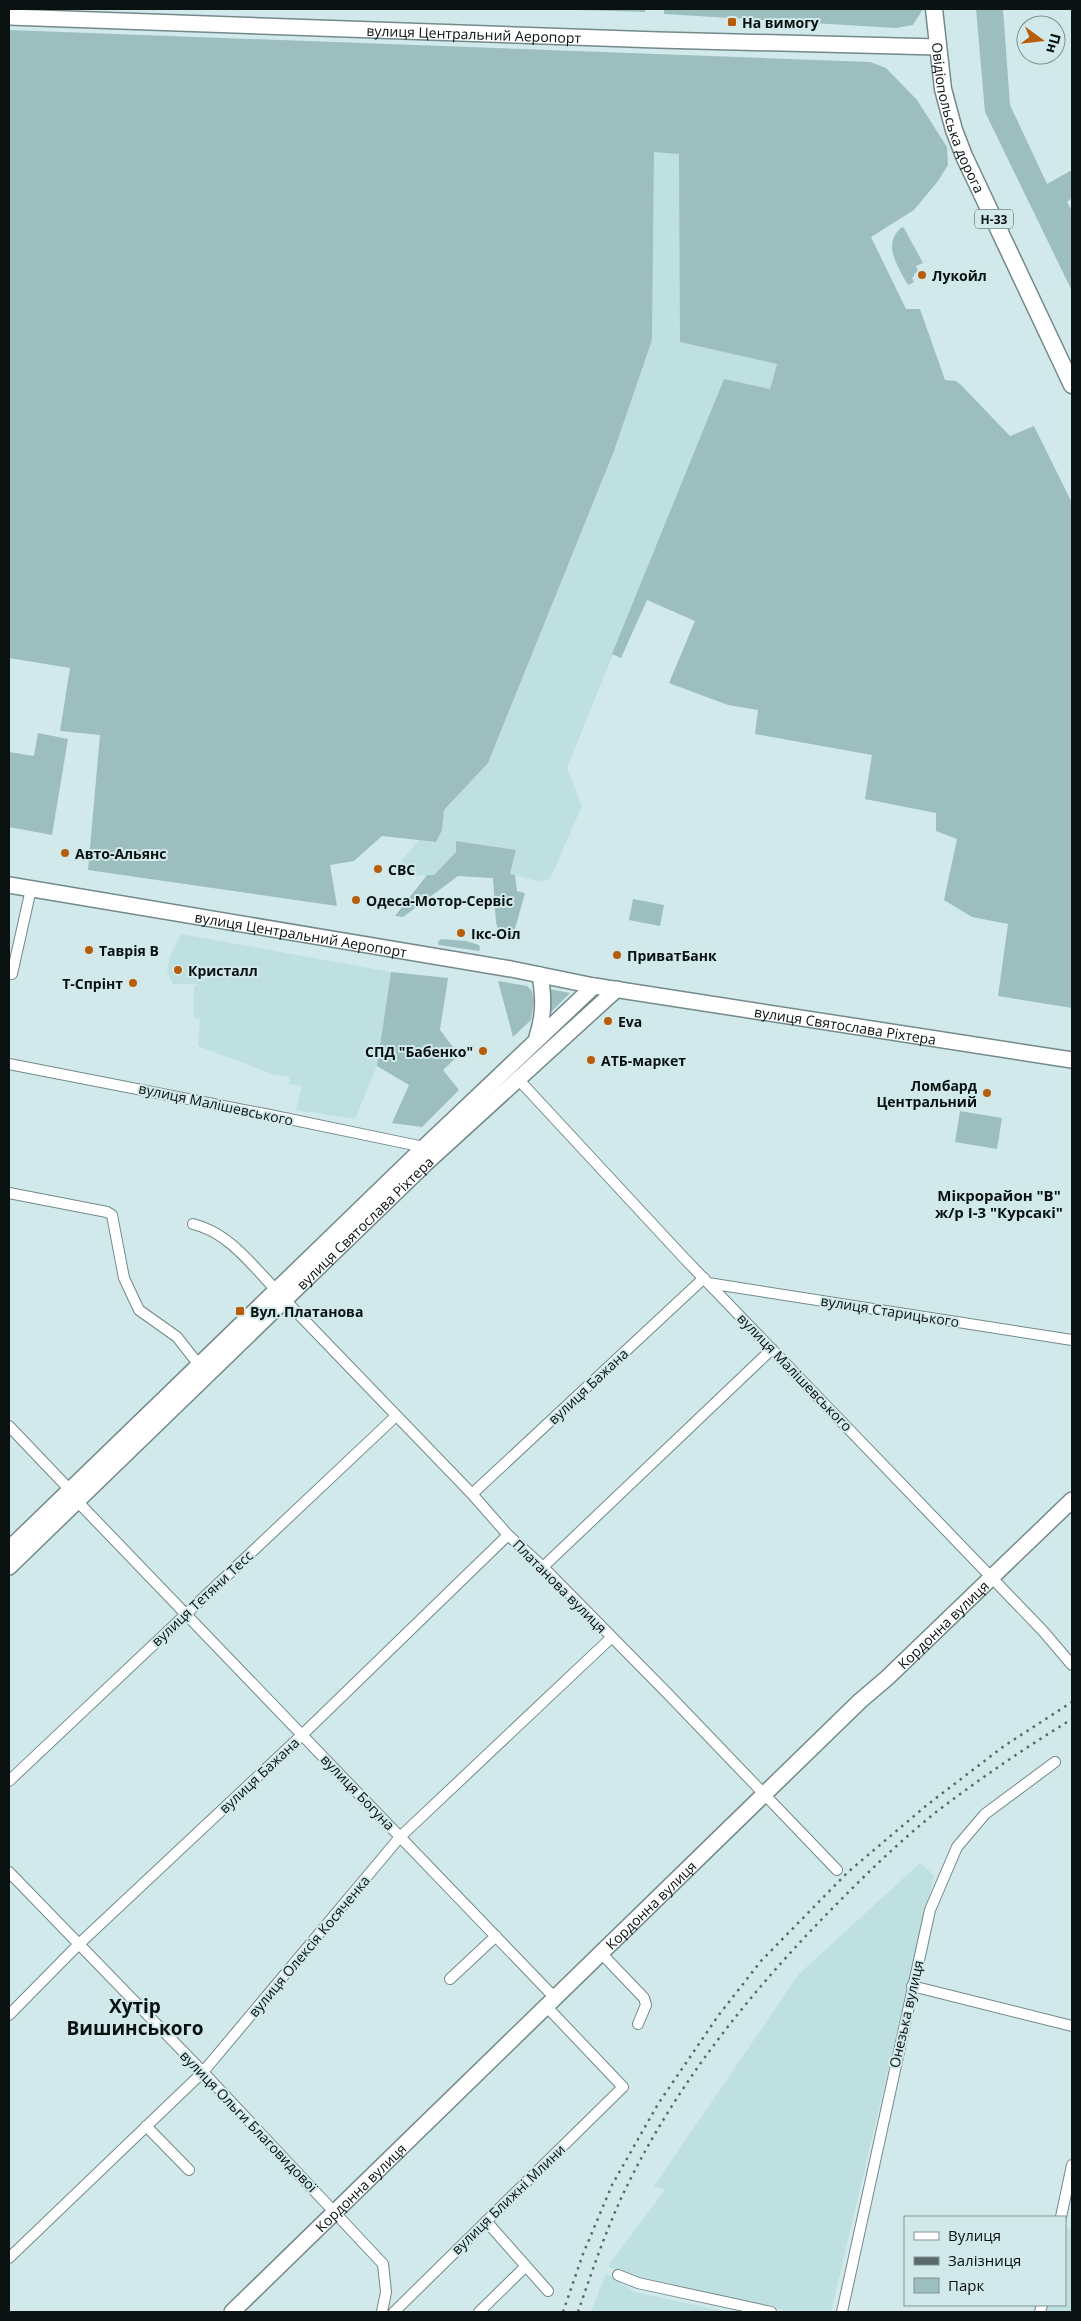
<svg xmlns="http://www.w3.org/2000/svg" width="1081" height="2321" font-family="'Open Sans',sans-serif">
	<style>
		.built { fill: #bee0e1 }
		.green { fill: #9dbebe }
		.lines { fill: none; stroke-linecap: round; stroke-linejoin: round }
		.street-casing { stroke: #73898a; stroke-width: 12 }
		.secondary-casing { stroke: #73898a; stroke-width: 18 }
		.primary-casing { stroke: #73898a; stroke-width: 19 }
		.street { stroke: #fff; stroke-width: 10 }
		.secondary { stroke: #fff; stroke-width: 15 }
		.primary { stroke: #fff; stroke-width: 16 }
		.rail { stroke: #5a6969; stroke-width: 2.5; stroke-dasharray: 2.5 5; stroke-linecap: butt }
		.poi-dot { fill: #b85c07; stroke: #d1e9ea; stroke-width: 2 }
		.labels { text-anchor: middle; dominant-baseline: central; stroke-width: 4; stroke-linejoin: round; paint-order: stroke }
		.shield { fill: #d1e9ea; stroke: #455252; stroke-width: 1 }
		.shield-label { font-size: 12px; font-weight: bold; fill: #091111 }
		.poi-label { font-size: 14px; font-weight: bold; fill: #091111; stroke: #d1e9ea; text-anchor: start }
		.street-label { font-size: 14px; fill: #091111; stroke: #d1e9ea }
		.neighbourhood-label { font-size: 15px; font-weight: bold; fill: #091111; stroke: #d1e9ea }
		.district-label { font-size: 19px; font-weight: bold; fill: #091111; stroke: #d1e9ea }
	</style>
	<rect width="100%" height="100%" fill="#d1e9ea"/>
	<!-- built -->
	<path class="built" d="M654 151 680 154V342L777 363 770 389 724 380 567 768 582 806 550 879 541 882 510 874 516 850 457 841 456 852 434 875 416 876 401 861 419 840 436 842 442 830 444 810 488 763 614 451 652 340Z
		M181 934 391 972 377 1066 355 1119 296 1110 302 1086 289 1084V1076L275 1075 198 1046 200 1019 194 1018V987L198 984H173L167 971 170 956Z
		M920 1863 934 1875 831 2312H791L640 2282 608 2266 665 2190 654 2186 799 1974Z
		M1065 2228 1072 2229V2312H1042L1043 2305H1065Z
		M606 2273 634 2292 728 2312H591Z"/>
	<!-- green -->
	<path class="green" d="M547 9H645V12Z
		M664 9H923L913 25 896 28 664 14Z
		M976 9H1003L1010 105 1047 184 1072 170V198L1067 202 1072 211V291L985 112Z
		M9 30 870 62 886 68 917 100 947 147 948 165 938 181 914 210 871 237 906 309H920L945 380 956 381 962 386 1010 436 1034 426 1072 503V1008L998 996 1008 924 972 917 944 900 957 839 936 831V813L865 799 872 755 755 734 758 710 728 705 669 683 695 621 647 600 621 658 612 654 724 379 770 389 777 364 680 342 679 154 654 152 652 340 614 451 488 763 444 810 442 830 436 842 382 836 354 861 330 865 337 906 88 870 100 735 60 731 70 668 9 658Z
		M902 227 904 228 923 263 916 266 918 271 914 274V276L912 278 914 282 909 285 906 282C897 264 882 244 902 227Z
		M38 733 68 739 52 835 9 827V752L34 756Z
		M456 841 516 850 510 874 515 875 517 891 525 893 513 936 499 931 496 923 493 878 458 876 403 917 395 916 427 875H434L456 852Z
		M633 899 664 905 660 926 629 920Z
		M441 939 466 941 479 945 480 948 479 951 439 945 438 942Z
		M391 972 448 978 440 1030 459 1055 443 1070 459 1090 422 1127 392 1123 409 1085 377 1066Z
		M498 981 527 986 532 991 534 1001 531 1020 513 1037Z
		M549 989 570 993 548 1015Z
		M960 1111 1002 1118 997 1149 955 1142Z"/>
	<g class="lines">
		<!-- street casing -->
		<g class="street-casing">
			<path id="street" d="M12 974 31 889
				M9 1064 265 1114 424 1147
				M518 1079 684 1258 1043 1631 1072 1665
				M9 1193 107 1212 112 1215 124 1278 139 1310 177 1337 199 1365
				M193 1224C228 1232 252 1265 276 1290
				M708 1283 1072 1340
				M285 1300 472 1494 508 1535 543 1567 669 1695 837 1870
				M9 1426 70 1490
				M472 1494 704 1278
				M77 1501 555 1998
				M543 1567 772 1349
				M9 1781 396 1416
				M9 1872 203 2072 383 2264 386 2292 382 2312
				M601 1953 644 1998 646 2005 638 2024
				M450 1979 496 1936
				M912 1986 1072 2026
				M9 2015 79 1944 302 1735 508 1535
				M146 2126 189 2170
				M1061 2217 1072 2165
				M486 2221 548 2291
				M9 2258 203 2072 400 1837 612 1637
				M618 2275 638 2283 771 2312
				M394 2312 623 2087 546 2006
				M479 2312 525 2267
				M842 2312 930 1910 957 1847 985 1814 1055 1762
				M1040 2312 1042 2305"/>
		</g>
		<!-- secondary casing -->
		<g class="secondary-casing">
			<g id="secondary">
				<path id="s1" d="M9 17 658 40 938 47"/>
				<path id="s2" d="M9 885 511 969 594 986 1072 1060"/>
				<path d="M537 1037C544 1015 544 998 540 975"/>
				<path d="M9 1549 417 1154 594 986"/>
				<path id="s3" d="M9 1567 426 1163 617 989"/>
				<path id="s4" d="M232 2312 860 1701 887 1678 1072 1500"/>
			</g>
		</g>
		<!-- primary casing -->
		<g class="primary-casing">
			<g id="primary">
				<path id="s5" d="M934 9 943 89 954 130 964 156 1072 385"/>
			</g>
		</g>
		<!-- street -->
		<use href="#street" class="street"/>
		<!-- secondary -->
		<use href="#secondary" class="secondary"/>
		<!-- primary -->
		<use href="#primary" class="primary"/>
		<!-- rail -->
		<path class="rail" d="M563 2312 583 2254 612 2185 658 2104 718 2016 761 1961 848 1872 927 1805 1004 1746 1072 1702
			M578 2312C592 2271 606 2230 625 2190 675 2087 744 2000 822 1919 858 1882 895 1845 935 1813 979 1779 1025 1748 1072 1719"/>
	</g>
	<!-- markers -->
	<g class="poi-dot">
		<rect x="727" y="17" width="10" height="10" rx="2.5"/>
		<circle cx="922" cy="275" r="5"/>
		<circle cx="65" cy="853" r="5"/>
		<circle cx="378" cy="869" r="5"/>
		<circle cx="356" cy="900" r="5"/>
		<circle cx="461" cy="933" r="5"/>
		<circle cx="89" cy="950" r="5"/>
		<circle cx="617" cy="955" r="5"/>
		<circle cx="178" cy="970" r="5"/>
		<circle cx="133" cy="983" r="5"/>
		<circle cx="608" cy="1021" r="5"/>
		<circle cx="483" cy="1051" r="5"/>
		<circle cx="591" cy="1060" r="5"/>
		<circle cx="987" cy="1093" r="5"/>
		<rect x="235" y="1306" width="10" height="10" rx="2.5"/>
	</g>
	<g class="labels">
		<!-- shield labels -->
		<rect class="shield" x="975" y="209.5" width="38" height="19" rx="4"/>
		<g class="shield-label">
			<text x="994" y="219">Н-33</text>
		</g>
		<!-- poi labels -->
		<g class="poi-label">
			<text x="742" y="22">На вимогу</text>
			<text x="932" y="275">Лукойл</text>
			<text x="75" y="853">Авто-Альянс</text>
			<text x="388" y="869">СВС</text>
			<text x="366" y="900">Одеса-Мотор-Сервіс</text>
			<text x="471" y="933">Ікс-Оіл</text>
			<text x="99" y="950">Таврія В</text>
			<text x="627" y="955">ПриватБанк</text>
			<text x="188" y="970">Кристалл</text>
			<text x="123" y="983" text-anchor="end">Т-Спрінт</text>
			<text x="618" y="1021">Eva</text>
			<text x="473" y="1051" text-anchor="end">СПД "Бабенко"</text>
			<text x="601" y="1060">АТБ-маркет</text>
			<text x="977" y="1085" text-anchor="end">Ломбард<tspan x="977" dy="16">Центральний</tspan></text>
			<text x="250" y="1311">Вул. Платанова</text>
		</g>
		<!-- street labels -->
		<g class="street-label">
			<text stroke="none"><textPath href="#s1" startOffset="465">вулиця Центральний Аеропорт</textPath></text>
			<text stroke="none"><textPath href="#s5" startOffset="112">Овідіопольська дорога</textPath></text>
			<text stroke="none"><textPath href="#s2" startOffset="296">вулиця Центральний Аеропорт</textPath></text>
			<text stroke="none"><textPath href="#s2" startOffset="848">вулиця Святослава Ріхтера</textPath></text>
			<text transform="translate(216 1104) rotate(12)">вулиця Малішевського</text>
			<text stroke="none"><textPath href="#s3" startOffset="495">вулиця Святослава Ріхтера</textPath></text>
			<text transform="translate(890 1311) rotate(9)">вулиця Старицького</text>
			<text transform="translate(795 1372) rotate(46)">вулиця Малішевського</text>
			<text transform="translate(588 1386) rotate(-43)">вулиця Бажана</text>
			<text transform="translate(560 1586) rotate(45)">Платанова вулиця</text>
			<text transform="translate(202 1598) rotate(-43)">вулиця Тетяни Тесс</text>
			<text stroke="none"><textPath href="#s4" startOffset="989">Кордонна вулиця</textPath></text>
			<text transform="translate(259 1775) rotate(-43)">вулиця Бажана</text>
			<text transform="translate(358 1792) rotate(46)">вулиця Богуна</text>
			<text stroke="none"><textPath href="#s4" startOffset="584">Кордонна вулиця</textPath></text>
			<text transform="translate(309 1946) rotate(-50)">вулиця Олексія Косяченка</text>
			<text transform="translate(906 2014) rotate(-77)">Онезька вулиця</text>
			<text transform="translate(249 2121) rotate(46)">вулиця Ольги Благовидової</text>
			<text stroke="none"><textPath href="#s4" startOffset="179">Кордонна вулиця</textPath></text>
			<text transform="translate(508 2199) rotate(-44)">вулиця Ближні Млини</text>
		</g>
		<!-- neighbourhood labels -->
		<g class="neighbourhood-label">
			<text x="999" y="1195">Мікрорайон "В"<tspan x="999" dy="17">ж/р I-3 "Курсакі"</tspan></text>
		</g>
		<!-- district labels -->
		<g class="district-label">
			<text x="135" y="2006">Хутір<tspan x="135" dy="22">Вишинського</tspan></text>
		</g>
	</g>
	<!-- border -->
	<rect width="1081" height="2321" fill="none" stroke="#091111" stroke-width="20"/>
	<!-- legend -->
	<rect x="904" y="2216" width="162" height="90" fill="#d1e9ea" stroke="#819393"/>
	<rect x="914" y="2232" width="25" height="8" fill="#ffffff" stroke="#819393"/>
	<text x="948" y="2241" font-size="15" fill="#091111">Вулиця</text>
	<rect x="914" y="2257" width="25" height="8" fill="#5a6969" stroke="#819393"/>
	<text x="948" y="2266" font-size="15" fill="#091111">Залізниця</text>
	<rect x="914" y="2278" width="25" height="15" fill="#9dbebe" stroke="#819393"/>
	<text x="948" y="2291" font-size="15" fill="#091111">Парк</text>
	<!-- north arrow -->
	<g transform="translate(1041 40) rotate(105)"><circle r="24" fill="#d1e9ea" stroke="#819393"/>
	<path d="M0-4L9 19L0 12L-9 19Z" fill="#b85c07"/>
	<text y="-8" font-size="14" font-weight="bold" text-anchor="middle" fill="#091111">Пн</text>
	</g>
</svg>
